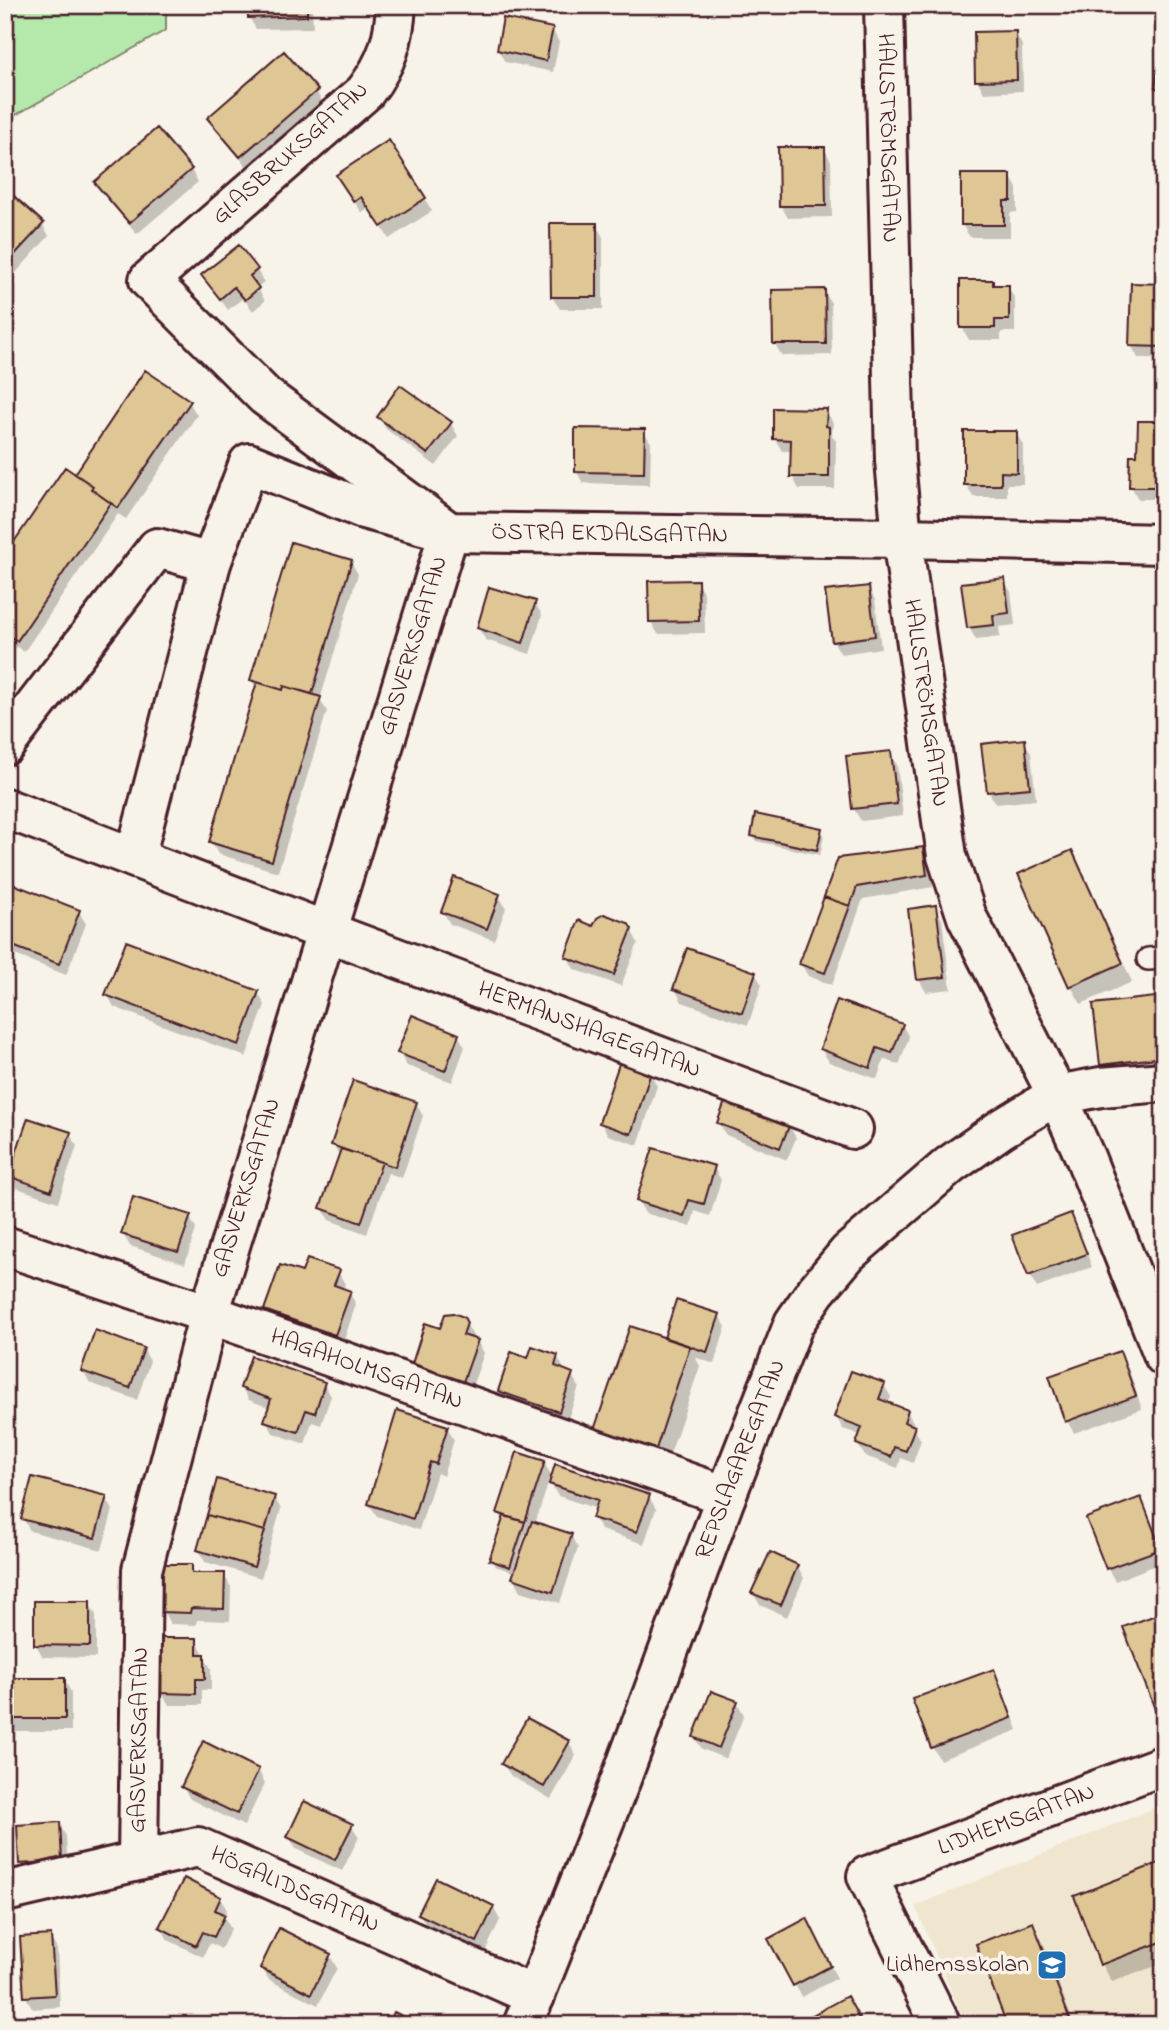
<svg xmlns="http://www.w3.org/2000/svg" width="1169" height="2030" font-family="'Indie Flower',sans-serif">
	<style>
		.built { fill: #f0e6cf }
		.green { fill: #b4e9ab; stroke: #7f846b; stroke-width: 2 }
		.shadow { fill: #0003 }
		.building { fill: #dec695; stroke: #4a1f2b; stroke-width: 2 }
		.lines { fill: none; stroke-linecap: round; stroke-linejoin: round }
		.service-casing { stroke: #4a1f2b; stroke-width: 26 }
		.minor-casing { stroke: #4a1f2b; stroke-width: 44 }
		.service { stroke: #f7f3e8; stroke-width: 21 }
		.minor { stroke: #f7f3e8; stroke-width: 38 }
		.labels { text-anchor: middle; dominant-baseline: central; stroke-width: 7; stroke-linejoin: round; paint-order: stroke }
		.street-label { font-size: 24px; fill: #4a1f2b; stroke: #f7f3e8 }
		.poi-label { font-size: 24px; fill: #4a1f2b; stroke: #f7f3e8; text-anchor: end }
	</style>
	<rect width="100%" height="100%" fill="#f7f3e8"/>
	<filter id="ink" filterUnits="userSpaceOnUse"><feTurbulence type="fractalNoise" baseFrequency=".0143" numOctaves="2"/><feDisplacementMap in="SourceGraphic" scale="14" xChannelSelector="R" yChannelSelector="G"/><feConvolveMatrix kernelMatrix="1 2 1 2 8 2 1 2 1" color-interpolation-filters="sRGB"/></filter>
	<g filter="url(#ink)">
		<!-- built -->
		<path class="built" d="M1164 1804V2025H966L915 1906Z"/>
		<!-- green -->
		<path class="green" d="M5 5H166V30L5 121Z"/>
		<!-- shadow -->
		<path class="shadow" d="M249 5H312L313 28 256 29 249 17Z
			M552 29 559 42 553 72 505 62 498 50Z
			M1015 33 1022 45 1023 91 984 93 977 80Z
			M1164 55V100L1157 87Z
			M316 91 323 103 248 168 216 130 209 118Z
			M157 130 191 170 198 182 137 234 104 194 97 182Z
			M824 148 831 161 832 217 788 218 781 206Z
			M1010 176 1017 188V212L1010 213V237H970L962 225Z
			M345 188 425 199 432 211 389 239 370 208 362 213Z
			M5 191 42 224 49 236 5 285Z
			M596 225 603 237V309H560L552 297Z
			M257 270 264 282 257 287 265 301 253 311 243 298 228 310 204 276Z
			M992 282 995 287H1008L1015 299V332H1001V340H969L962 327Z
			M1164 286V358H1138L1131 345Z
			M824 291 831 303 832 355 782 356 775 344Z
			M189 402 197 415 126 519 118 514 24 652 13 644 5 656V558L75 476Z
			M826 410 833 423 832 436 836 441 835 489H799L792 476V451H782L775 439Z
			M379 417 451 424 458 436 436 466 386 429Z
			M1164 423V499H1138L1131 486 1139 457Z
			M644 431 651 443 650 485 583 483 576 471Z
			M1016 433 1023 445V484H1007V497H973L966 484Z
			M351 562 358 574 320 700 327 711 278 872 218 854 211 842 257 689 251 679Z
			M1004 580 1011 592 1015 625 999 627 1000 637 976 640 969 627Z
			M697 582 704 594 705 633 658 634 651 622Z
			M868 587 875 600 881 648 841 654 833 641Z
			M535 603 542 615 530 654 486 640 478 628Z
			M1024 741 1031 753 1036 800 996 804 989 792Z
			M890 753 897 765 903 816 861 821 854 809 848 758Z
			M821 829 824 835 820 855 756 841 753 835Z
			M922 849 929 862 933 887 863 899 832 985 808 976 801 964 839 860Z
			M1071 852 1082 870 1132 982 1081 1004 1071 986Z
			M5 883 79 912 86 924 66 975 5 951Z
			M499 896 506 908 494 940 450 924 443 912Z
			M935 907 942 919 951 989 926 992 919 980 910 910Z
			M594 928 631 930 638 943 621 986 574 969 567 956Z
			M755 973 762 985 748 1025 682 1002 675 989Z
			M258 993 265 1005 246 1057 114 1007 107 994Z
			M1164 998V1077L1112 1083 1101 1064Z
			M902 1025 909 1037 899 1065 884 1059 877 1079 829 1062 821 1049Z
			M458 1035 465 1047 452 1082 407 1066 399 1053Z
			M650 1073 657 1086 638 1145 608 1135 601 1123Z
			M416 1103 423 1116 402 1178 388 1173 367 1234 329 1220 322 1208 340 1157 333 1144Z
			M5 1113 10 1114 17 1126 5 1160Z
			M719 1123 789 1125 796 1138 787 1160 726 1135Z
			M69 1133 77 1146 58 1202 17 1188 10 1176Z
			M714 1168 721 1180 710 1216 695 1211 691 1227 645 1213 638 1201Z
			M1070 1215 1077 1227 1092 1267 1037 1288 1030 1276 1014 1236Z
			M189 1216 196 1229 185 1264 130 1246 123 1234Z
			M338 1272 345 1284 343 1290 349 1292 356 1304 342 1346 273 1322 266 1310 303 1275Z
			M719 1315 726 1327 714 1364 695 1357 700 1366 666 1466 607 1448 665 1340Z
			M463 1318 473 1336 472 1340 477 1341 484 1353 470 1393 421 1376 414 1363 441 1330Z
			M143 1349 150 1361 137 1400 90 1383 83 1371Z
			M1120 1353 1127 1365 1142 1409 1074 1433 1067 1421Z
			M557 1356 564 1369 563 1371 571 1374 579 1387 566 1424 507 1403 500 1391 529 1360Z
			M324 1384 331 1396 321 1425 312 1422 305 1444 273 1433 266 1420 270 1408 249 1400 242 1388Z
			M884 1385 891 1397 888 1404 907 1411 914 1424 913 1427 921 1440 913 1463 901 1458 898 1468 865 1456 857 1444 861 1435 843 1429 836 1417Z
			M447 1427 454 1440 443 1476 437 1473 419 1530 377 1516 369 1504Z
			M544 1463 553 1478 649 1497 656 1509 644 1544 601 1530 594 1517 597 1509 558 1496 549 1481 535 1524 571 1536 578 1548 560 1603 521 1591 514 1578 529 1535 525 1534 513 1572 495 1566 491 1560 504 1522 499 1513Z
			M274 1497 281 1509 261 1578 205 1562 198 1550Z
			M106 1498 113 1510 102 1550 30 1531 23 1518Z
			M1140 1499 1147 1511 1164 1555V1562L1115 1581 1108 1569 1089 1519Z
			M191 1566 196 1574 224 1575 231 1587 230 1621 197 1620 196 1625 170 1624 163 1611Z
			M797 1566 804 1578 787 1617 760 1605 753 1593Z
			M89 1603 96 1615V1658L43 1657 36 1645Z
			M1164 1613V1722L1157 1711Z
			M196 1640 203 1652V1656L211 1668V1690H202V1705H169L162 1693Z
			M993 1671 1000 1683 1018 1730 940 1760 933 1748 914 1700Z
			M64 1679 71 1692V1731H5V1680Z
			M737 1702 744 1715 726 1759 702 1749 694 1737Z
			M569 1743 576 1755 551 1799 511 1776 503 1764Z
			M258 1770 265 1783 244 1826 190 1799 183 1787Z
			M59 1824 66 1836 68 1873 28 1876 21 1864Z
			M351 1825 359 1837 342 1871 296 1849 289 1837Z
			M1164 1863V1963L1112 1982 1102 1964Z
			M220 1898 227 1910 224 1917 231 1929 221 1949 210 1943 203 1957 168 1940 161 1927Z
			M493 1907 500 1920 484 1954 427 1927 420 1914Z
			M1032 1924 1043 1942 1074 2025H1008Z
			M813 1933 837 1978 802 1997 795 1985Z
			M50 1937 57 1949 60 2007 33 2009 26 1997Z
			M330 1956 337 1968 318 2005 269 1980 262 1968Z"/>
		<!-- building -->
		<path class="building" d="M247 5H307V16L248 18Z
			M503 18 553 28 546 61 497 50Z
			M1016 31 1017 80 975 81 974 32Z
			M284 51 318 90 240 157 207 118Z
			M1160 53H1164V89L1155 88Z
			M157 128 192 169 129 223 94 182Z
			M389 140 426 198 381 227 361 197 354 202 336 175Z
			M778 147H825L826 206H779Z
			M961 174H1011V201H1004V225H961Z
			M5 188 44 223 5 265Z
			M550 223H597V297H551Z
			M239 245 258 269 250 276 259 288 245 300 234 287 220 299 201 275Z
			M960 280H993V285H1009V320H995V328H960Z
			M1131 283 1164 284V347L1129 346Z
			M825 289 826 344H773L772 290Z
			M145 370 191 401 118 508 91 489 93 486 75 474Z
			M400 385 452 422 428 454 377 417Z
			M773 408 827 409 826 426 829 427V477H790L791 440 773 439Z
			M1138 421H1164V487H1129L1130 455H1137Z
			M575 428 645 429 644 473 575 472Z
			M964 431H1017V473L1001 472V485H964Z
			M65 467 93 486 91 489 111 503 17 641 5 633V555Z
			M291 542 352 560 312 694 284 686 283 690 250 680Z
			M1005 578 1009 613 993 615 994 625 967 628 961 583Z
			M698 580 699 621 649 622 648 581Z
			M869 586 875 636 832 642 825 591Z
			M489 587 536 601 523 643 477 628Z
			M257 682 283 690 284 686 321 697 272 861 209 842Z
			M1025 739 1030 788 987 792 981 744Z
			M891 751 897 804 852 809 846 756Z
			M755 814 822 828 817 850 751 836Z
			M923 847 927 875 857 887 850 906 824 897 838 858Z
			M1072 850 1123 963 1069 987 1018 874Z
			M454 877 500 894 487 929 441 912Z
			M5 881 80 910 59 964 5 943Z
			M824 897 850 906 825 973 799 964Z
			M936 905 945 977 917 980 908 909Z
			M604 914 628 923 632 929 614 975 565 957 579 920 593 926 597 918Z
			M126 941 259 991 239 1045 105 995Z
			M687 948 756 972 742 1013 673 989Z
			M1164 996V1057L1100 1065 1093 1004Z
			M837 1000 903 1024 892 1053 877 1048 870 1068 820 1049Z
			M412 1015 459 1034 445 1071 397 1053Z
			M620 1061 651 1072 631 1134 599 1123Z
			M353 1080 417 1102 395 1167 331 1145Z
			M726 1099 790 1124 780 1148 717 1123Z
			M28 1118 71 1132 51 1191 8 1176Z
			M653 1148 715 1166 704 1204 689 1200 684 1216 636 1201Z
			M341 1149 382 1162 361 1223 320 1208Z
			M133 1197 191 1215 178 1252 121 1234Z
			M1071 1213 1087 1254 1028 1276 1012 1235Z
			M307 1259 340 1270 334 1285 351 1291 335 1335 264 1310 280 1265 302 1272Z
			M676 1300 720 1314 707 1352 664 1338Z
			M453 1313 464 1317 467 1323 463 1335 478 1340 463 1382 412 1364 425 1323 440 1328 445 1314Z
			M630 1326 690 1346 656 1449 594 1430Z
			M95 1330 144 1348 130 1388 81 1371Z
			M532 1346 558 1355 555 1366 573 1373 559 1412 498 1391 511 1352 528 1358Z
			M1120 1351 1136 1396 1065 1422 1049 1376Z
			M251 1356 325 1382 315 1413 306 1410 298 1432 264 1421 271 1399 240 1388Z
			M851 1371 885 1383 879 1399 908 1410 904 1422 915 1426 906 1451 894 1447 891 1457 856 1444 862 1427 834 1417Z
			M397 1410 448 1426 436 1464 430 1462 413 1519 368 1504Z
			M517 1452 545 1461 525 1522 497 1513Z
			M555 1464 650 1495 637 1532 592 1518 598 1500 549 1484Z
			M32 1477 107 1496 95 1538 21 1519Z
			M217 1479 275 1496 265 1531 207 1515Z
			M1141 1497 1161 1549 1106 1569 1086 1518Z
			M207 1515 265 1531 254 1567 197 1550Z
			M504 1516 525 1522 510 1567 489 1560Z
			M532 1521 572 1534 553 1592 512 1578Z
			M770 1552 798 1565 781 1605 751 1593Z
			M162 1564H192V1573H225L224 1609 191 1608 190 1613 161 1612Z
			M34 1601H90V1646L34 1645Z
			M1164 1612V1709L1156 1712 1123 1627Z
			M161 1638H197V1654H205V1679H196V1694L160 1693Z
			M994 1669 1012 1718 931 1748 912 1699Z
			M5 1678H65V1719H5Z
			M711 1691 738 1701 719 1748 693 1737Z
			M527 1718 570 1741 544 1787 501 1764Z
			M203 1741 259 1769 237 1814 181 1787Z
			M304 1801 353 1824 335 1860 287 1837Z
			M60 1822 62 1861 19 1864 17 1825Z
			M1164 1861V1941L1100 1965 1074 1896Z
			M184 1878 221 1897 215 1910 225 1915 214 1937 203 1932 196 1946 159 1927Z
			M436 1878 494 1906 477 1942 418 1914Z
			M807 1918 831 1966 793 1986 768 1939Z
			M1033 1922 1072 2025H1007L976 1944Z
			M279 1928 331 1954 311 1994 260 1968Z
			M51 1935 55 1995 24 1997 20 1937Z
			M847 1996 863 2025H816L811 2016Z
			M394 2012 421 2025H388Z"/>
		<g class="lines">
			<!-- service casing -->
			<g class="service-casing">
				<path id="service" d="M1148 959 1164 958"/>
			</g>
			<!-- minor casing -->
			<g class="minor-casing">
				<g id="minor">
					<path id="s1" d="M396 5C394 41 387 63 365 92L149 280 265 396 449 532 902 538 1164 544"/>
					<path id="s2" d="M884 5 895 460 902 538 947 856 967 917 1057 1095 1085 1157 1164 1356"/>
					<path d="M5 745 157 548 211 563 249 463 363 509 449 532 209 1314 142 1570 138 1859"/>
					<path id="s3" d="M5 808 325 931 853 1129"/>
					<path d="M135 858 211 563"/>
					<path id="s4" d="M5 1246 209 1314 726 1496"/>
					<path id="s5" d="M5 1892 198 1847 535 1996"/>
					<path id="s6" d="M523 2025 621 1779 726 1496 794 1323 816 1291 848 1253 950 1165 1001 1129 1057 1095 1101 1087 1164 1082"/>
					<path id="s7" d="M941 2025 867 1876 1164 1765"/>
				</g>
			</g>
			<!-- service -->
			<use href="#service" class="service"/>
			<!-- minor -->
			<use href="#minor" class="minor"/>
		</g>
	</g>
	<!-- icons -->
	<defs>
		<g id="school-square" transform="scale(1.575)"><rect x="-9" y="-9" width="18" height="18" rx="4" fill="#1f6fb2" stroke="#f7f3e8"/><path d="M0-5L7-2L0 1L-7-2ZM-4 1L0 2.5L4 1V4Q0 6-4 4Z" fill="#fff"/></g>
	</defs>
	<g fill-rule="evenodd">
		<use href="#school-square" x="1052" y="1965"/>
	</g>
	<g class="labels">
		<!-- street labels -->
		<g class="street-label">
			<text stroke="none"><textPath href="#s2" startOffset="133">HALLSTRÖMSGATAN</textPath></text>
			<text transform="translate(291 154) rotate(-42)">GLASBRUKSGATAN</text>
			<text stroke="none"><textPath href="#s1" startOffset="934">ÖSTRA EKDALSGATAN</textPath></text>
			<text transform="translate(414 646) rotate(-73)">GASVERKSGATAN</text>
			<text stroke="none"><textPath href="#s2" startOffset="700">HALLSTRÖMSGATAN</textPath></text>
			<text stroke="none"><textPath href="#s3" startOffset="625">HERMANSHAGEGATAN</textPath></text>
			<text transform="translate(247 1188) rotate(-73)">GASVERKSGATAN</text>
			<text stroke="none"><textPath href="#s4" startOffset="382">HAGAHOLMSGATAN</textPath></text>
			<text stroke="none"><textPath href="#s6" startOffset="606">REPSLAGAREGATAN</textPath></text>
			<text transform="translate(140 1740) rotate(-89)">GASVERKSGATAN</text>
			<text stroke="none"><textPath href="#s7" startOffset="326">LIDHEMSGATAN</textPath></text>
			<text stroke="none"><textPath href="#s5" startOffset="304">HÖGALIDSGATAN</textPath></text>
		</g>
		<!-- poi labels -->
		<g class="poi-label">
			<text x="1029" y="1965">Lidhemsskolan</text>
		</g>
	</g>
	<!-- margin -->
	<rect width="1169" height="2030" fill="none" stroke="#f7f3e8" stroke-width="28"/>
	<rect x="14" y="14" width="1141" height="2002" fill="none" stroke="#4a1f2b" stroke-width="2.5" filter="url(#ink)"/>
</svg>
